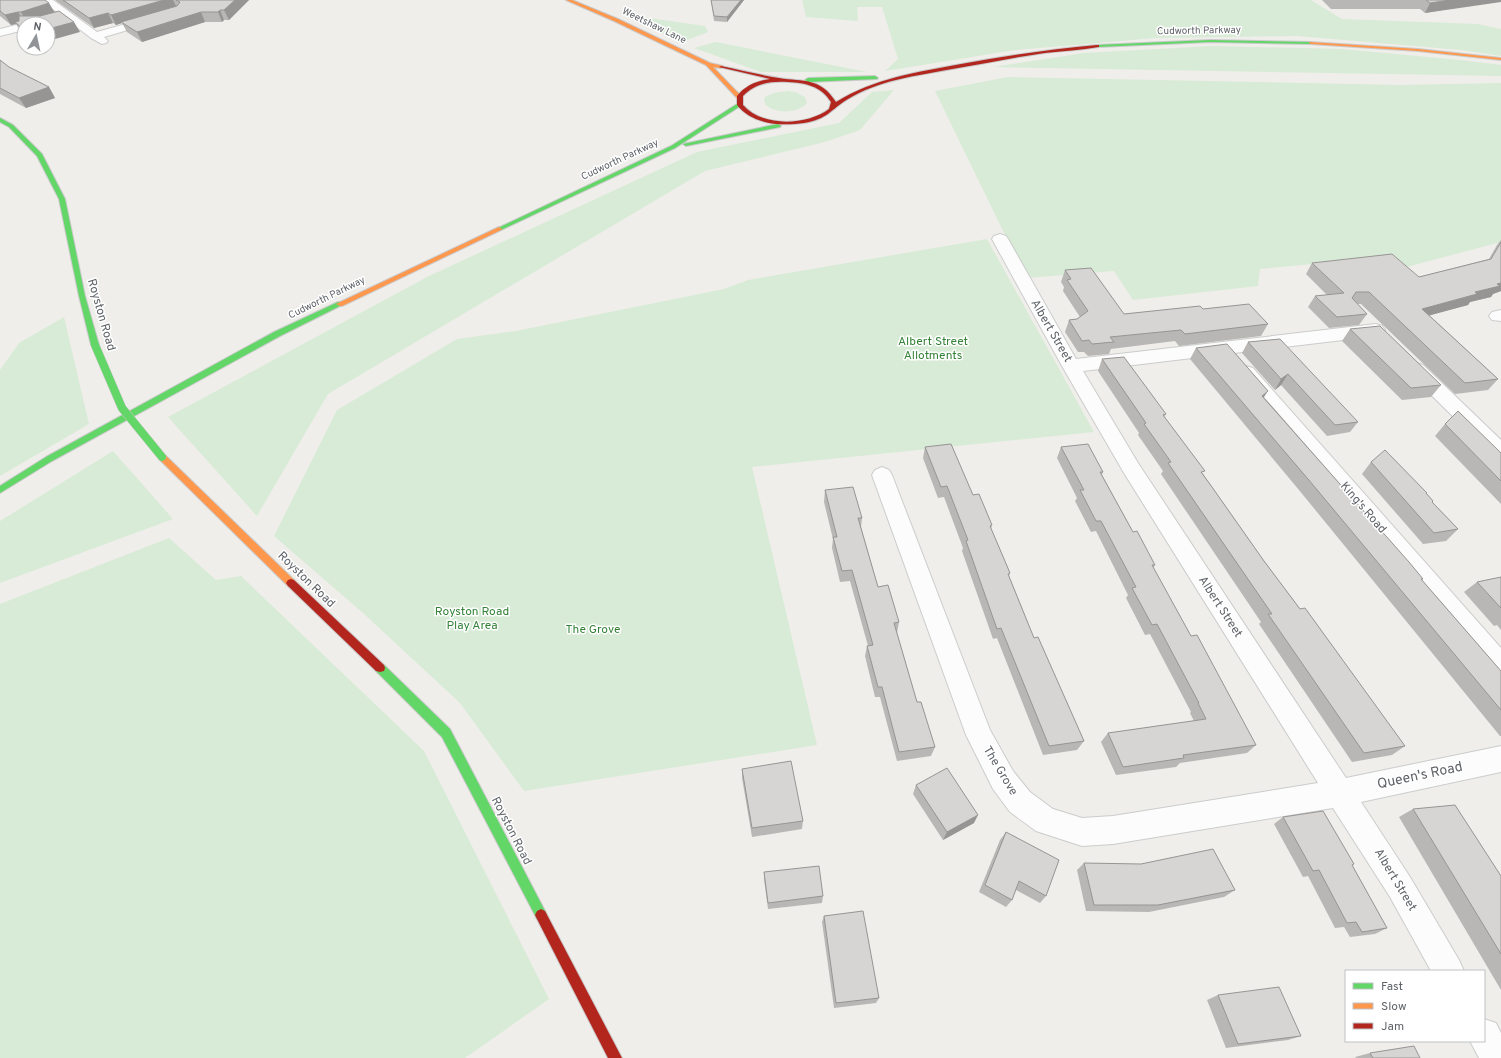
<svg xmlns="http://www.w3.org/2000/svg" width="1501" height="1058" font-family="Overpass,sans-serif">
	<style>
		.green { fill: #d8ebd6 }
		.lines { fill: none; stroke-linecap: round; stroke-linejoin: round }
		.street-casing { stroke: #cbcccc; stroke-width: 2 }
		.fast-casing { stroke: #cacacb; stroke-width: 2 }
		.slow-casing { stroke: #cacacb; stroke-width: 2 }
		.jam-casing { stroke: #cacacb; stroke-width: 2 }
		.street { fill: #fdfcfc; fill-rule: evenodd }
		.fast { fill: #63d668; fill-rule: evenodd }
		.slow { fill: #ff974d; fill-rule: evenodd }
		.jam { fill: #b3261e; fill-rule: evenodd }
		.fast-bridge-casing { stroke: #cacacb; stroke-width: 9; stroke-linecap: butt }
		.fast-bridge { stroke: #63d668; stroke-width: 8 }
		.wall { fill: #b8b7b5 }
		.shaded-wall { fill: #969594 }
		.building { fill: #d6d5d3; stroke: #969594 }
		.labels { text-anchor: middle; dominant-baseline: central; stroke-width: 3; stroke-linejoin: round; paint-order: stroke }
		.far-street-label { font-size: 10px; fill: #5f6368; stroke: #fff }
		.street-label { font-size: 12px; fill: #5f6368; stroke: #fff }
		.park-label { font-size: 12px; fill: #348238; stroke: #fff }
		.near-street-label { font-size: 14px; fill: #5f6368; stroke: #fff }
	</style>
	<rect width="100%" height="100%" fill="#efeeea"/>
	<!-- green -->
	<path class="green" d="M802 0H1311L1342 19 1478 24 1501 29V56L1461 50 1297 36 1155 38 1015 50 885 71 898 59 882 7H857L858 21 806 17Z
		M621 14 705 26 708 32 682 42Z
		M716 42 867 72H761L694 48Z
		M1212 46 1342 49 1460 60 1501 65V76L993 67 1084 53Z
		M1008 77 1401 85 1501 83V242L1395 270 1378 258 1260 269 1258 286 1133 300 1114 271 1026 278 935 91Z
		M894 90 860 130 825 142 705 171 328 394 257 516 168 417 429 276 697 152 839 123 872 92Z
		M788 91 795 92 805 97 807 103C798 114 774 114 765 104L764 100 765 97 774 93Z
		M987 239 1094 432 752 467 817 745 524 791 460 703 363 613 274 536 337 410 457 339 516 331 724 289 748 280Z
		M64 317 89 424 0 476V370L19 343Z
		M113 451 173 519 0 583V521Z
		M169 538 216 580 241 576 424 751 549 999 465 1058H0V604Z"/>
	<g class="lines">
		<!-- street casing -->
		<g class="street-casing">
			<path id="street" d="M41 0H53L97 32 154 16 160 19 158 21 104 37 108 41 106 43 102 44 91 38Z
				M24 23 28 24H24V30L0 36V29Z
				M1000 234 1006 236 1008 239 1076 359 1376 324 1382 326 1385 330 1382 334 1376 336 1083 371 1138 463 1346 778 1501 746V772L1361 802 1410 877 1459 960 1464 971H1431L1390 897 1333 808 1113 844 1082 846 1036 831 1010 812 993 789 966 735 872 475 875 470 882 467 889 470 892 475 990 730 1013 771 1030 792 1053 809 1082 818 1113 816 1318 783 1124 473 1062 366 992 239 994 236Z
				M1501 310V321L1492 320 1489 316 1492 312Z
				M1416 363 1423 365 1501 440V459L1494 457 1409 373 1407 369 1409 365Z
				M1246 366 1253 368 1501 648V677L1492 674 1239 376 1237 372 1239 368Z
				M1484 1019 1496 1023 1501 1033V1058H1479L1470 1041H1484Z"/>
		</g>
		<!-- fast casing -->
		<g class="fast-casing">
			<path id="fast" d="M1210 40 1311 42 1313 43 1311 44 1210 42 1097 47 1095 46 1097 45Z
				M875 76 878 78 877 79 808 82 805 80 808 78Z
				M737 104 742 105 675 148 501 230 496 229 671 146Z
				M0 118 13 125 42 154 65 199 85 296 99 345 98 347H95L91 345 79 296 59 199 37 156 9 127 0 122Z
				M778 124 781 126 780 127 686 146 683 144Z
				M338 302H340L344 304 280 336 52 461 0 493V486L46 457 274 332Z
				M380 664 384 665 450 729 545 911 547 915 545 919 541 921 537 919 442 737 376 671 375 668 376 665Z"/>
		</g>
		<!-- slow casing -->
		<g class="slow-casing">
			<path id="slow" d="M566 0H572L618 19 710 63 723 66V67L721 68 713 67 742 97 737 98 706 65 614 21Z
				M1309 42 1418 49 1501 58V60L1418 51 1311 44 1309 43Z
				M499 227 502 229 501 230 342 306H340L336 304Z
				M162 454 165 455 294 580 296 583 294 586 291 587 288 586 159 459 158 457Z"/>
		</g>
		<!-- jam casing -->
		<g class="jam-casing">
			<path id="jam" d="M1097 45H1099V47C1081 50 1062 51 1045 53 1016 57 987 63 958 68 937 72 916 75 896 80 879 84 863 90 848 99 830 110 828 119 804 123 781 126 753 125 737 105V96C746 85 757 81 770 79L719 67 721 66C740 70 760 75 779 78 804 82 820 77 836 102 875 78 918 72 961 64 1006 56 1051 49 1097 45ZM788 82C806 83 821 86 831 102L829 109C806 126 762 127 743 105V96C755 83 771 81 788 82Z
				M291 579 294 580 384 665 385 668 384 671 380 672 376 671 288 586 286 583 288 580Z
				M541 909 545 911 622 1058H608L537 919 535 915 537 911Z"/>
		</g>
		<!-- street -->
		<use href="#street" class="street"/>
		<!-- fast -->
		<use href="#fast" class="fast"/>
		<!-- slow -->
		<use href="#slow" class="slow"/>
		<!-- jam -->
		<use href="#jam" class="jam"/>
		<!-- fast-bridge casing -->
		<g class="fast-bridge-casing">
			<path id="fast-bridge" d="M95 345 122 408 162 457"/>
		</g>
		<!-- fast-bridge -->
		<use href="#fast-bridge" class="fast-bridge"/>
	</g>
	<!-- wall -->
	<path class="wall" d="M0 0 54 12 80 32 48 24H24V35L21 32 16 24 11 25 0 16Z
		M55 0H249L229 20H224L222 22H205L142 42 127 32 122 23 116 25 113 23 94 28Z
		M711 0H744L727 22 714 21Z
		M1322 0H1501L1425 13 1420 9H1331Z
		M0 60 9 67 49 87 55 98 26 108 0 94Z
		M1501 240V291L1493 294 1491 297 1470 302 1468 305 1429 315 1498 379 1488 390 1455 394 1361 304H1357L1367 314 1359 325 1329 328 1308 307 1315 296 1327 295 1306 274 1312 263 1419 277 1489 259 1497 245Z
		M1065 270 1124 314 1203 309 1268 324 1261 336 1179 346 1175 341 1111 349 1109 354 1088 356 1084 352H1078L1065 332 1069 320 1077 319 1080 317 1063 291 1064 287 1061 282Z
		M1350 329 1441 385 1431 397 1402 400 1342 341Z
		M1248 342 1358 422 1350 432 1327 436 1281 385 1275 390 1242 353Z
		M1196 348 1264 397 1423 579 1422 580 1501 671V736H1500L1299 490 1190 359Z
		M1102 359 1166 414 1164 417 1212 487 1264 561 1300 609 1405 746 1392 755 1352 762 1259 624 1261 622 1161 474 1163 471 1138 435 1139 433 1098 371Z
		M1445 424 1501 453V504L1435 436Z
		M925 447 973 495 992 525 991 529 1010 573 1009 576 1034 638 1084 741 1077 750 1043 755 997 638 993 639 962 551 963 548 944 497 938 498 923 458Z
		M1061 447 1103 472 1102 475 1133 532 1155 565 1153 568 1191 636 1256 745 1247 753 1180 763 1176 767 1116 775 1101 742 1108 733 1194 721 1190 713 1191 712 1150 634 1145 635 1126 598 1128 595 1096 531 1091 532 1075 501 1077 498 1057 458Z
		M1371 462 1427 493V494L1432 502 1458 529 1446 541 1423 544 1362 474Z
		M825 490 862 518 861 527 878 587 899 622 897 633 917 702 935 747 931 756 897 761 880 697H875L865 656 867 646H868L850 581 840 582 832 548 833 539 824 502Z
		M1501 577V630L1497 625 1494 626 1464 592 1477 582Z
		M742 769 803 821 802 829 752 837 742 778Z
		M916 785 974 823 943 840 913 794Z
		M1413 809 1501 876V990L1399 817Z
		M1283 817 1354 864 1352 865 1387 928 1375 934 1350 937 1344 927 1335 928 1308 876 1303 877 1274 824Z
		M1006 832 1046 896 1040 903 1016 890 1012 900 1006 907 979 892 1000 840Z
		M1084 863 1235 890 1224 897 1149 912 1086 911 1077 870Z
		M764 872 823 896 822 903 768 909 764 879Z
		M824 916 879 998 876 1003 834 1008 822 922Z
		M1218 995 1301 1036 1288 1040 1226 1048 1207 1000Z
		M1370 1053 1420 1058H1356L1355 1057Z"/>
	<!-- shaded-wall -->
	<path class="shaded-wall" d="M164 0H173L177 8 121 22 122 23 116 25 111 15Z
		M235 0H249L229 20 224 10Z
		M741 0H744L727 22V17Z
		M1450 0H1501V2L1425 13 1430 3Z
		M49 3 55 13 27 22 21 12Z
		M220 10 224 20 222 22 218 12Z
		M18 12 24 22H15L16 24 11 25 5 15Z
		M201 12 205 22 142 42 137 32Z
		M108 13 113 23 94 28 89 18Z
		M74 22 80 32 48 41V29Z
		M49 87 55 98 26 108 19 98Z
		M1501 283V291L1493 294 1491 297 1470 302 1468 305 1413 320 1422 309 1475 292Z
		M1288 374 1281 385 1275 390 1281 379Z
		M1268 391 1260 403 1262 396Z
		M978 815 974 823 943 840 947 832Z"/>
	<!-- building -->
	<path class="building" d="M0 0H45L49 3 21 12H18L5 15 0 11Z
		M63 0H164L111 15 108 13 89 18Z
		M176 0H235L224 10H220L218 12H201L137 32 121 22 177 6 180 2Z
		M711 0H741L727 17 714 16Z
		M1426 0H1450L1430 3Z
		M59 11 74 22 48 29V24H24V29H23L15 22 19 21V16H40Z
		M0 60 9 67 49 87 19 98 0 88Z
		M1501 242V283L1497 284 1500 286 1475 292 1477 294 1422 309 1498 379 1465 383 1369 292H1356L1352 298 1367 314 1337 317 1315 296 1344 293 1312 263 1392 254 1419 277 1491 259Z
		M1091 268 1124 314 1200 306 1203 309 1249 304 1268 324 1185 334 1181 330 1110 337 1114 342 1092 344 1089 340 1082 341 1069 320 1077 319 1088 311 1067 280 1071 279 1065 270Z
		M1380 326 1441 385 1411 388 1350 329Z
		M1280 339 1358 422 1335 425 1288 374 1281 379 1248 342Z
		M1227 344 1268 391 1262 396 1409 562 1423 579H1421L1501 671V710L1308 479 1196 348Z
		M1124 357 1166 414 1163 415 1205 471 1201 472 1212 487 1264 561 1300 609 1305 608 1405 746 1364 753 1268 614H1272L1168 463 1171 462 1144 424 1146 423 1102 359Z
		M1458 411 1501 453V481L1445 424Z
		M951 444 973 495 979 494 992 525 990 526 1010 573 1008 574 1034 638 1038 637 1084 741 1049 746 1001 628 997 629 966 541 968 540 947 486 941 487 925 447Z
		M1088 444 1103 472H1100L1133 532 1137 531 1155 565H1152L1191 636 1197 635 1256 745 1183 755 1184 758 1123 767 1108 733 1206 719 1198 703H1199L1157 624 1152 625 1132 588 1136 587 1101 521H1096L1080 490H1084L1061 447Z
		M1385 450 1427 493H1426L1433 501 1432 502 1458 529 1434 533 1371 462Z
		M853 487 862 518H858L878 587 888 585 899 622 894 623 917 702H921L935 747 899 752 882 687H878L867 646 873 645 852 570 842 571 833 537H837L825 490Z
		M1501 577V608L1477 582Z
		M791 761 803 821 752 828 742 769Z
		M947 768 978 815 947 832 916 785Z
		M1455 805 1501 876V954L1413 809Z
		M1323 811 1354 864 1352 865 1387 928 1362 932 1356 922 1347 923 1319 870 1313 871 1283 817Z
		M1006 832 1059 860 1046 896 1019 881 1012 900 985 885Z
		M1213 849 1235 890 1158 905H1094L1084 863 1141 864Z
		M819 866 823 896 768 903 764 872Z
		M863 911 879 998 836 1003 824 916Z
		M1279 987 1301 1036 1238 1044 1218 995Z
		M1414 1046 1420 1058H1373L1370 1053Z"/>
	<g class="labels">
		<!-- far-street labels -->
		<g class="far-street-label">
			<text transform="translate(654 26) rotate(26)">Weetshaw Lane</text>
			<text transform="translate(1199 31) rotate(-1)">Cudworth Parkway</text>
			<text transform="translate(620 160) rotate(-25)">Cudworth Parkway</text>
			<text transform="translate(327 298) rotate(-26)">Cudworth Parkway</text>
		</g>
		<!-- street labels -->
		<g class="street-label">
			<text transform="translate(101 315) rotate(74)">Royston Road</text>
			<text transform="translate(1051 331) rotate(60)">Albert Street</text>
			<text transform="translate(1363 508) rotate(49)">King's Road</text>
			<text transform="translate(306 580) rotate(44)">Royston Road</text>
			<text transform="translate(1220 607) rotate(57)">Albert Street</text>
			<text transform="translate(1000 771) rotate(59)">The Grove</text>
			<text transform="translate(511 831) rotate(63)">Royston Road</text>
			<text transform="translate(1395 880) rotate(59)">Albert Street</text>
		</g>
		<!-- park labels -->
		<g class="park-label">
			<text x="933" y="342">Albert Street<tspan x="933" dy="14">Allotments</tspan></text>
			<text x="472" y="612">Royston Road<tspan x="472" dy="14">Play Area</tspan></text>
			<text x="593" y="630">The Grove</text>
		</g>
		<!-- near-street labels -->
		<g class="near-street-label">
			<text transform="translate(1420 776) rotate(-12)">Queen's Road</text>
		</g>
	</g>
	<!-- legend -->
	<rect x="1345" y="970" width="140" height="72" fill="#ffffff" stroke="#bfc1c3"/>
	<rect x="1353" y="983" width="20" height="6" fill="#63d668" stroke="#bfc1c3"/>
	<text x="1381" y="990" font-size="12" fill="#5f6368">Fast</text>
	<rect x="1353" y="1003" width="20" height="6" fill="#ff974d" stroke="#bfc1c3"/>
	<text x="1381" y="1010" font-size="12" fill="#5f6368">Slow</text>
	<rect x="1353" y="1023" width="20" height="6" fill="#b3261e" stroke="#bfc1c3"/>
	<text x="1381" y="1030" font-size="12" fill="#5f6368">Jam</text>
	<!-- north arrow -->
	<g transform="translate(36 36) rotate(9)"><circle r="19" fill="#ffffff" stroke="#bfc1c3"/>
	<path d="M0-3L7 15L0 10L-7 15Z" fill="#919496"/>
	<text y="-6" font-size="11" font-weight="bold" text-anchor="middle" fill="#5f6368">N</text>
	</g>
</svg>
